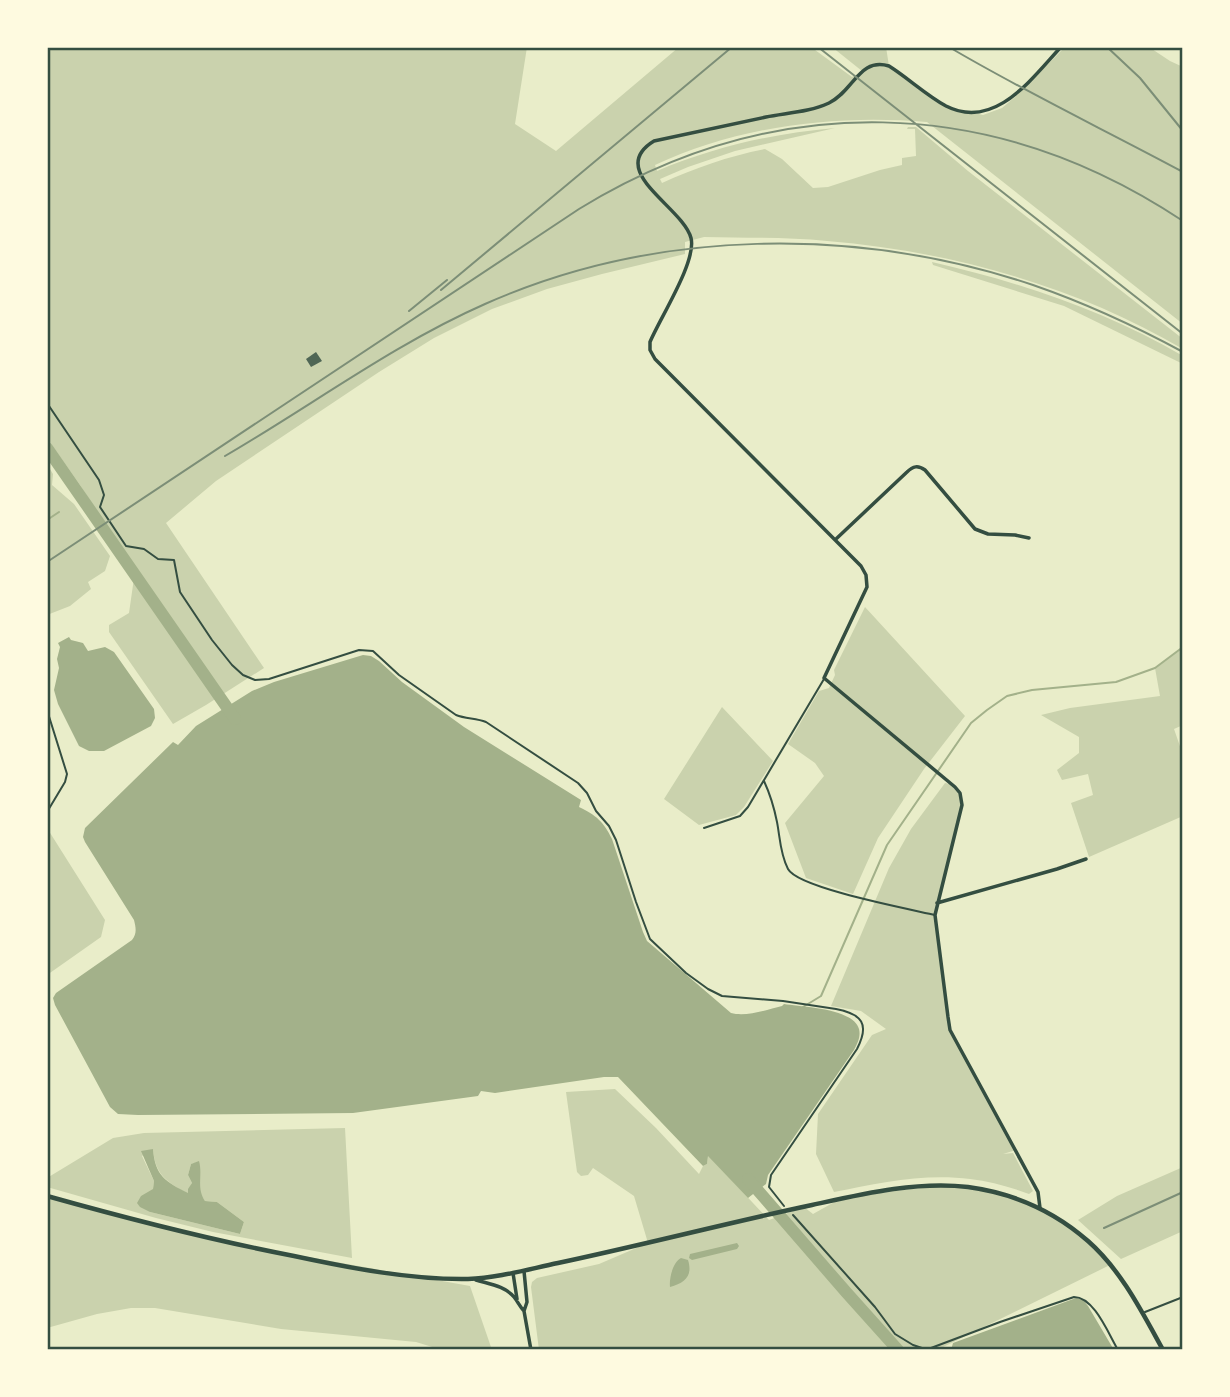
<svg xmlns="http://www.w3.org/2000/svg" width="1230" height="1397" font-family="'IBM Plex Sans',sans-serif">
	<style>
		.green { fill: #cad2ad; fill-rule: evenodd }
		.water { fill: #a3b18a }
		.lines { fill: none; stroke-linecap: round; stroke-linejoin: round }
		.stream { stroke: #a3b18a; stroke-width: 2 }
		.river { stroke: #a3b18a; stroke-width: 12 }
		.building { fill: #4f6655 }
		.path { stroke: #344e41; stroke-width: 2 }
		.service { stroke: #344e41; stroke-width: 2 }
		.minor { stroke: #344e41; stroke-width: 3.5 }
		.secondary { stroke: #344e41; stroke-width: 4.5 }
		.rail { stroke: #7c8e77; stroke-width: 2 }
		.neatline { fill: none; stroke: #344e41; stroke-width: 2.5 }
	</style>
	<rect width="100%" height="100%" fill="#e9edc9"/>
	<!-- green -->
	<path class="green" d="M47 47H527L515 124 556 151 679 47H811L852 77 862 71 832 47H886L889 66 948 107 983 115 1002 108 1015 97 1065 47H1149L1170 61 1183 67V324L927 122C836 114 738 126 655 165L657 171C717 146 771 134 835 128L735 151 688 167 660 179 662 183C695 168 729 156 765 149L782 159 813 188 828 187 880 170 902 165V158L916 156 915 129H907L908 127H916L968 171 1183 339V349C1076 286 950 251 827 241 786 237 744 238 704 237L685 242V254L602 274 547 289 492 309 434 338 379 372 216 481 166 523 264 668 206 705 173 724 109 632V625L129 613 135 571 80 485 47 438Z
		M932 262C1020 282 1105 311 1183 356V364L1064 306 933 265Z
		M47 464 53 474 52 485 74 504 110 556 105 571 88 582 91 589 70 606 47 615Z
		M865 607 965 716 924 769 878 838 853 894 806 878 785 823 824 776 815 763 788 744 819 691 829 688 835 675 834 670Z
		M1183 647V725L1174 729 1183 755V816L1089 857 1071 803 1093 795 1088 774 1062 780 1057 770 1079 753V737L1041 715 1070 708 1160 696 1155 668Z
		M722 707 773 761 744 807 736 815 699 825 664 799Z
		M945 783C958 785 960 794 962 805L935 915 951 1030 1016 1150 1003 1154 1013 1153 1033 1191 1029 1194C1010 1187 990 1181 970 1179 925 1173 878 1183 834 1192L816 1154 818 1114 872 1035 886 1029 861 1011 831 1006 889 868 911 829Z
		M47 828 105 920 101 937 47 975Z
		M615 1089 656 1128 699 1174 703 1166 707 1164 708 1155 769 1220 804 1207 813 1214 838 1200 865 1195 934 1186 969 1187 1004 1194 1042 1209 1085 1238 1110 1265 937 1350H539L531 1287 532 1282 537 1278 599 1264 648 1243 634 1196 593 1168 588 1175 581 1176 577 1172 566 1092Z
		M345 1128 352 1258 213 1232 156 1218 47 1187V1178L113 1138 144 1133ZM153 1149C155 1176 168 1182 188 1194L192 1183 188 1175 191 1164 199 1162 200 1194 205 1201 217 1202 244 1222 240 1234 150 1212 154 1181 142 1156Z
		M1183 1167V1231L1121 1259 1078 1220 1117 1196Z
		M47 1196 219 1241 470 1286 492 1350H442L416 1342 281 1329 155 1308H131L97 1314 47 1328Z"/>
	<!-- water -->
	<path class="water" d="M69 637 71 640 83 643 88 651 105 647 114 652 154 709 155 718 151 726 104 751H89L79 746 58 704 54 690 59 668 57 659 60 647 58 643Z
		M363 655 371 656 379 661 402 682 464 727 581 800 579 807C596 815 604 822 612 839L643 932 647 941 731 1013C746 1017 766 1010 782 1006L784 1004C802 1007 853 1008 859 1029 861 1037 857 1044 854 1050L768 1175 766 1184 748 1198 708 1156 707 1164 703 1166 618 1077H604L495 1093 481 1091 478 1096 353 1113 138 1115 118 1114 110 1107 55 1005 53 998 56 993 132 940C137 934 136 928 134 920L85 842 83 837 85 828 173 742 178 745 196 726 252 691 274 682Z
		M153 1149C155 1176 166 1182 188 1193V1189L192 1183 188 1175 191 1164 199 1161C203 1175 196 1188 205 1201L217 1202 244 1222 240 1234 150 1212 140 1207 137 1203 141 1196 153 1189 154 1181 141 1151Z
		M737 1243 739 1246 737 1249 692 1260 689 1258 690 1254Z
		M681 1258 688 1260C693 1276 685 1283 670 1287 669 1278 673 1262 681 1258Z
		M1076 1298 1083 1300 1088 1306 1114 1350H951L953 1343Z"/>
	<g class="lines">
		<!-- stream -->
		<path class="stream" d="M47 520 59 512
			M803 1007 821 996 887 845 971 723 987 710 1007 696 1032 690 1116 682 1155 668 1183 647"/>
		<!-- river -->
		<path class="river" d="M47 448 235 719
			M748 1179 846 1292 898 1350"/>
	</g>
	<!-- building -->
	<path class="building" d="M316 352 322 361 311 367 306 359Z"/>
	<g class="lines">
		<!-- path -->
		<path class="path" d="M47 403 99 480 104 495 100 507 126 546 144 549 158 559 174 560 180 592 212 640 232 665 243 675 255 680 269 679 359 650 373 651 399 675 456 715C466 719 476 718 486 722L578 783 587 793 596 811 609 826 616 840 636 902 650 939 686 973 708 989 722 996 783 1001 836 1009C862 1014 870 1024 857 1049L771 1175 769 1187 784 1206
			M47 710 67 774 65 782 47 812
			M793 1215 875 1307 895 1334 913 1345 922 1348H931L1000 1322 1074 1297C1094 1297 1108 1333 1118 1350"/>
		<!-- service -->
		<path class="service" d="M764 781C770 794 774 807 777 822 780 837 780 854 788 869 798 888 909 909 935 915
			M704 828 740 816 748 807 824 679
			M1145 1312 1183 1297"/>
		<!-- minor -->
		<path class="minor" d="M836 539 907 472C913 466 918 465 925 470L975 529 988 534 1015 535 1029 538
			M937 903 1057 869 1086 859
			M1040 1208 1038 1192 950 1030 948 1017 935 915 962 805 960 793 955 787 824 678 867 587 866 575 861 566 655 359 650 350V342C660 318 697 261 691 238 683 207 605 171 654 141 691 133 728 125 766 117 786 113 810 112 829 103 854 91 859 57 889 66 908 78 926 95 946 106 995 131 1032 78 1061 47
			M524 1271 527 1302 524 1311 531 1350
			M513 1273 517 1299
			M476 1280C489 1284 505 1286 514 1297 518 1302 520 1307 524 1311"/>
		<!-- secondary -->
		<path class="secondary" d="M47 1196C129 1219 211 1240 294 1256 350 1268 412 1280 468 1279 498 1278 529 1269 558 1263 643 1245 727 1223 812 1205 862 1194 916 1181 968 1187 1012 1193 1054 1211 1088 1241 1121 1270 1142 1312 1163 1350"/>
		<!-- rail -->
		<path class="rail" d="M818 47 1183 334
			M949 47C1025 92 1105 130 1183 172
			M1107 47 1140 78 1183 131
			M441 290 732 47
			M409 311 447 280
			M225 456C311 406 394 344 485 304 656 228 857 226 1033 285 1085 303 1135 326 1183 352
			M47 562 579 209C775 89 992 94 1183 221
			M1104 1228 1183 1192"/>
	</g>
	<!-- border -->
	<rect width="1230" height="1397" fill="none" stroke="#fefae0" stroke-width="98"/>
	<rect x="49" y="49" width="1132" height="1299" class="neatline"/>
</svg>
